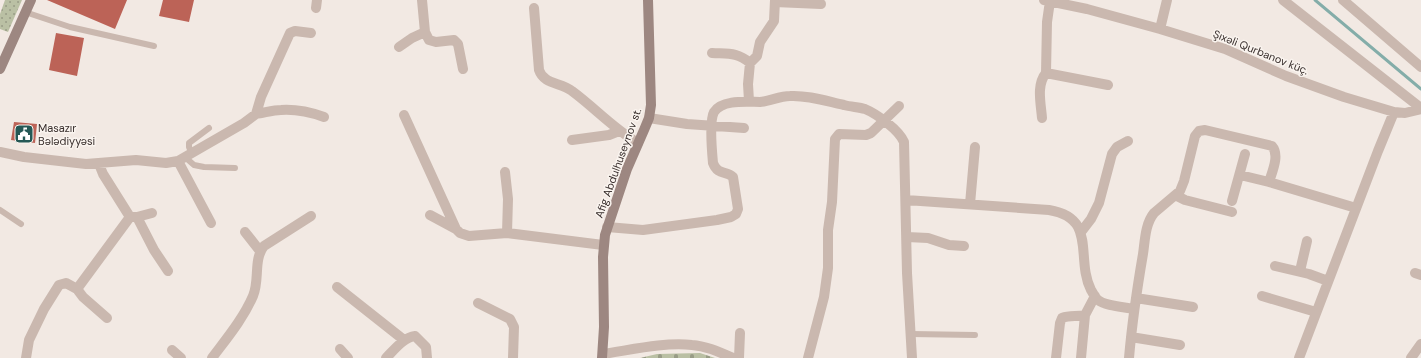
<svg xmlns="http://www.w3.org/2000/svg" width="1421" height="358" font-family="'DM Sans',sans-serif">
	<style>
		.grass { fill: url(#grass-dots) }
		.cemetery { fill: url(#cemetery-stones) }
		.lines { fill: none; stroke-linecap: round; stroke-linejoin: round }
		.stream { stroke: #84ada9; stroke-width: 3 }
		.building { fill: #bc6357 }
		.lane { stroke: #cab8af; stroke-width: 6 }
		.street { stroke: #cab8af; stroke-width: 10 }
		.secondary { stroke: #9d8781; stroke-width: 10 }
		.labels { text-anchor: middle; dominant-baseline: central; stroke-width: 3; stroke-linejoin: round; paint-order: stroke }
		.street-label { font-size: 11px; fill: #392f2d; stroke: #faf4ef }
		.poi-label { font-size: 11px; fill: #392f2d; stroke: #faf4ef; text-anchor: start }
	</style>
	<defs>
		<pattern id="grass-dots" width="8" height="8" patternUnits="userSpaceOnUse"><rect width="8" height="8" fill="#bac0a4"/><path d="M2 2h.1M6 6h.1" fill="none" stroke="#989c86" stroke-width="1.8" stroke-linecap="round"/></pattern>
		<pattern id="cemetery-stones" width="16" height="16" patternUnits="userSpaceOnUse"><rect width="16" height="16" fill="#bac0a4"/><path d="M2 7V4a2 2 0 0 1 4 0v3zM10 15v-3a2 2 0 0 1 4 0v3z" fill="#989c86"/></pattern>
	</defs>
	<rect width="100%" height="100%" fill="#f2e9e3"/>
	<!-- grass -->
	<path class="grass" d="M5 0H22L8 32 0 29V14Z"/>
	<!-- cemetery -->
	<path class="cemetery" d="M700 353 715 358H640L657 354Z"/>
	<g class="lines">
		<!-- stream -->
		<path class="stream" d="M1315 0 1421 89"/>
	</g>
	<!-- building -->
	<path class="building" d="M47 0H127L115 29Z
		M163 0H194L189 22 159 16Z
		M56 33 84 38 77 76 49 70Z
		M14 122 37 124 35 143 11 140Z"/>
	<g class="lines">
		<!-- lane -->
		<path class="lane" d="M25 12 70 27 154 46
			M192 154 189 147V143L209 128
			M186 158 194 165 204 167 235 168
			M0 210 21 224
			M911 334 975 335"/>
		<!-- street -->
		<path class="street" d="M422 0 425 32 429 40 436 42 454 40 458 44 463 69
			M1044 0 1087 9 1160 29 1225 49 1286 76 1344 97 1394 112 1405 113 1421 109
			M1283 0 1421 108
			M1343 0 1421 67
			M775 2 821 4
			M316 8 317 0
			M534 8 539 70C544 85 561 82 572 91 595 108 614 129 638 143
			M1160 29 1167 0
			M399 47 412 38 425 32
			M712 53C728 54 737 52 750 63
			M1046 73 1108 85
			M749 101 748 84 750 63 757 56 760 42 774 21 775 0
			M256 114C264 113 273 110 281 110 296 109 310 112 324 117
			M404 115 456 229 460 233 469 236 507 233 603 245
			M649 118 687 124 744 128
			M1042 118C1041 104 1036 85 1046 73L1047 22 1050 1
			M572 140 609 135 619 131
			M0 152 24 157 86 164 136 160 166 163 178 161 244 123 256 114 261 97 290 33 295 31 311 33
			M178 161 211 223
			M505 172 508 199 507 233
			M1240 175 1269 182 1356 208
			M1177 196 1185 200 1232 212
			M906 200 1049 210C1098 218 1075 258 1091 290 1093 293 1095 298 1098 300 1105 306 1125 307 1134 309
			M1232 201 1245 154
			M970 204 975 147
			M430 215 456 229
			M130 217H137L154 250 168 271
			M137 217 152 213
			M607 227 643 230 717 220 731 217 736 214 738 209 733 177C726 170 718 176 713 163 712 152 709 121 714 112 722 99 748 102 760 102 770 101 780 96 790 96 808 95 826 101 844 105 851 107 859 107 865 109 877 114 899 130 904 142L907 273 912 358
			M245 232 260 251
			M1081 232 1091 219 1099 203 1112 154 1117 147 1128 141
			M907 237 928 238 949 245 964 246
			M1275 266 1309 274 1328 281
			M1300 271 1307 241
			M1415 273 1421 275
			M337 287 404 340
			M77 289 83 297 107 318
			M1262 296 1316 312
			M1136 298 1193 307
			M478 303 510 319 514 327 513 358
			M1131 337 1180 345
			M340 349 348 358
			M172 350 181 358
			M603 354C631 350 663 342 692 345 706 346 719 352 733 358
			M26 358 29 340 44 309 59 285 66 283 77 289 130 217 103 174 99 164
			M212 358C227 338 243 319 253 296 260 280 253 260 264 246L311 216
			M386 358C394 350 404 337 415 336L426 347 427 358
			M739 358 740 333
			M808 358 824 297 828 268V230L832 202 835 139 839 134 866 135 871 133 899 106
			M1056 358 1060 323 1062 318C1070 315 1077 317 1085 315L1095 296
			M1081 358 1085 315
			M1129 358C1132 323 1137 289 1143 254 1145 241 1145 224 1154 213L1180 191 1184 181 1195 136 1199 131 1205 130 1272 146C1280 155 1272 172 1269 182
			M1299 358 1378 151 1394 112
			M1411 358 1421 344"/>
		<!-- secondary -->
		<path class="secondary" d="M0 69 31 0
			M602 358 604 327 603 257 605 235 627 169 644 130 649 118 651 105 648 0"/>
	</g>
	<!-- icons -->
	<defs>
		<g id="civic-square" transform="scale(1)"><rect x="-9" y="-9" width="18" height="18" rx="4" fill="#255855" stroke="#faf4ef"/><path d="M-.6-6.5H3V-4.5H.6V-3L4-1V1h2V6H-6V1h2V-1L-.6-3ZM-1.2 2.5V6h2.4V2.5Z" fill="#fff"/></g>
	</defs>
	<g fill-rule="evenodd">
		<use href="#civic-square" x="24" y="134"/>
	</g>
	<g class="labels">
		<!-- street labels -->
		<g class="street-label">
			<text transform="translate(1261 52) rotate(22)">Şıxəli Qurbanov küç.</text>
			<text transform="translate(618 163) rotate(-70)">Afig Abdulhuseynov st.</text>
		</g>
		<!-- poi labels -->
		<g class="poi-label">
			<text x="38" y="128">Masazır<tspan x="38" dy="13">Bələdiyyəsi</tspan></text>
		</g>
	</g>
</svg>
